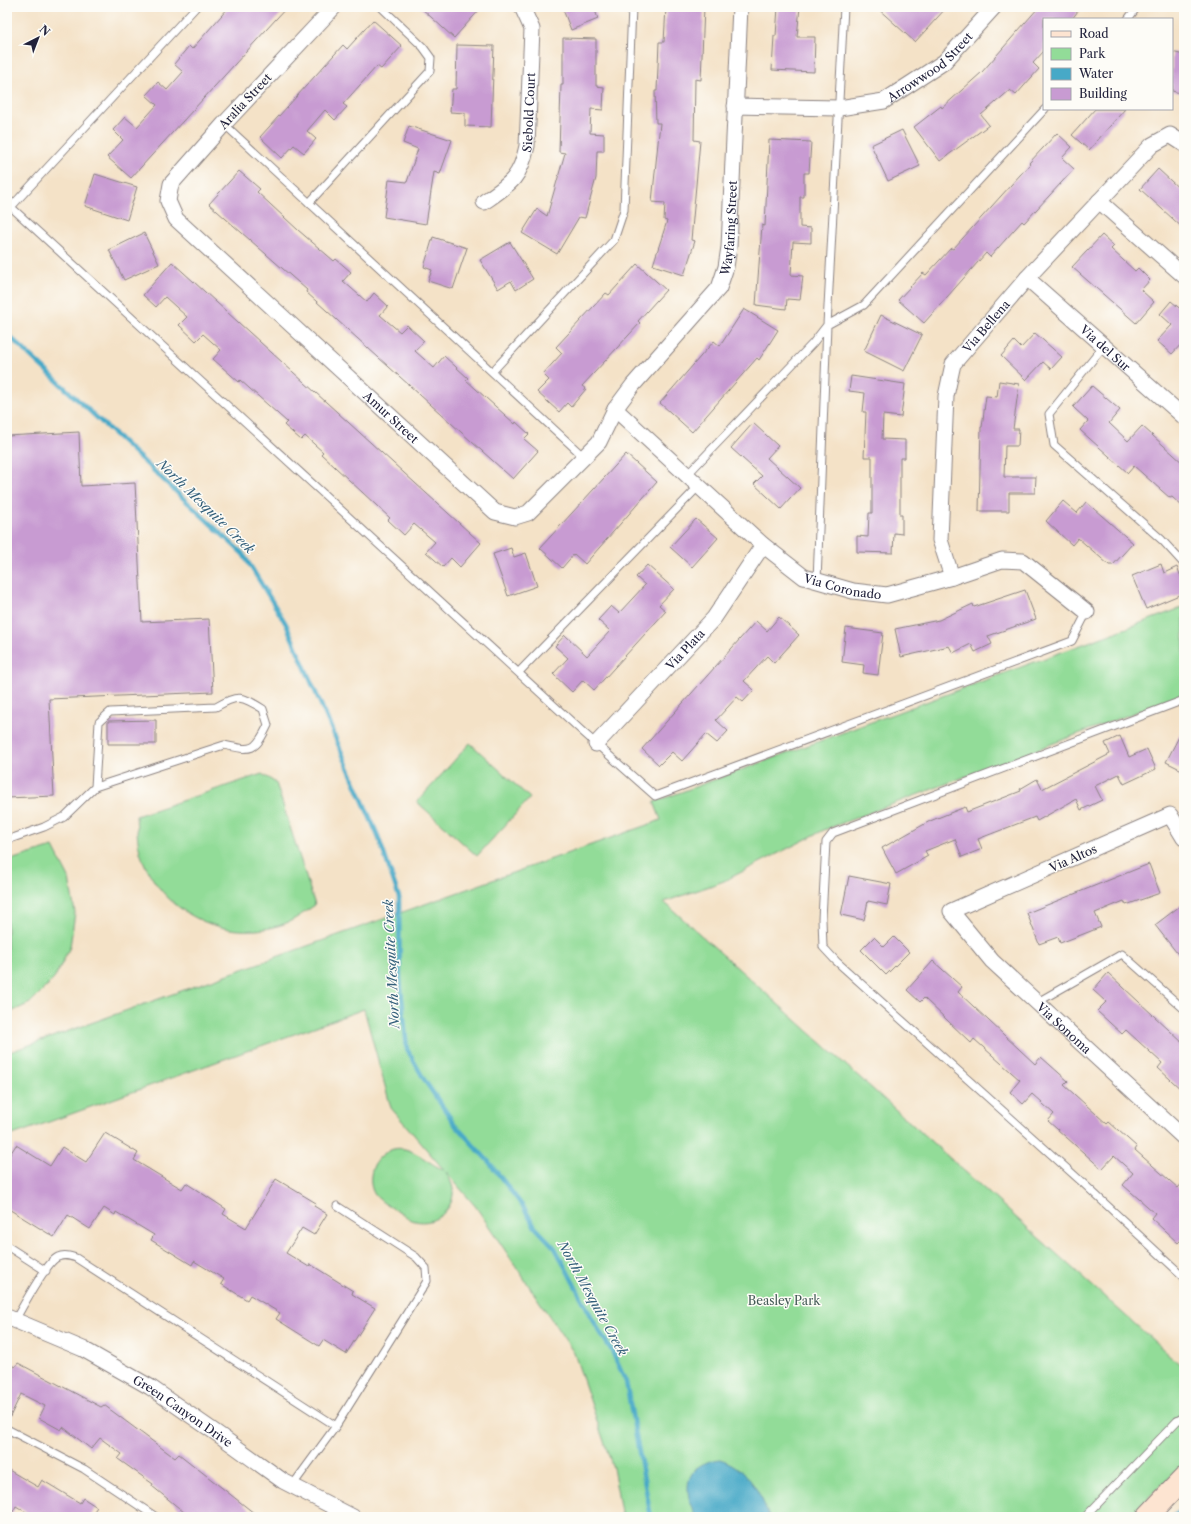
<svg xmlns="http://www.w3.org/2000/svg" width="1191" height="1524" font-family="'Libre Caslon Text',serif">
	<style>
		.green { fill: #92dc98; stroke: #5a7f6a }
		.water { fill: #47a9c7; stroke: #346681 }
		.lines { fill: none; stroke-linecap: round; stroke-linejoin: round }
		.stream { stroke: #47a9c7; stroke-width: 4.5 }
		.building { fill: #c89bd2 }
		.lane-casing { stroke: #8b8281; stroke-width: 9 }
		.street-casing { stroke: #8b8281; stroke-width: 17 }
		.secondary-casing { stroke: #8b8281; stroke-width: 23 }
		.lane { stroke: #fff; stroke-width: 7 }
		.street { stroke: #fff; stroke-width: 15 }
		.secondary { stroke: #fde4d1; stroke-width: 21 }
		.labels { text-anchor: middle; dominant-baseline: central; stroke-width: 3; stroke-linejoin: round; paint-order: stroke }
		.street-label { font-size: 12px; fill: #22223b; stroke: #fdfcf7 }
		.park-label { font-size: 12px; fill: #445a57; stroke: #fdfcf7 }
		.water-label { font-size: 13px; font-style: italic; fill: #335f7a; stroke: #fdfcf7 }
	</style>
	<rect width="100%" height="100%" fill="#fdfcf7"/>
	<filter id="ink" filterUnits="userSpaceOnUse"><feTurbulence type="fractalNoise" baseFrequency=".025" numOctaves="2"/><feDisplacementMap in="SourceGraphic" scale="8" xChannelSelector="R" yChannelSelector="G"/><feConvolveMatrix kernelMatrix="1 2 1 2 8 2 1 2 1" color-interpolation-filters="sRGB"/></filter>
	<filter id="wash" filterUnits="userSpaceOnUse"><feTurbulence type="fractalNoise" baseFrequency=".012" numOctaves="4" result="noise"/><feDisplacementMap in="SourceGraphic" scale="16" xChannelSelector="R" yChannelSelector="G"/><feGaussianBlur stdDeviation="0.9" result="paint"/><feColorMatrix in="noise" values="0 0 0 0 0 0 0 0 0 0 0 0 0 0 0 0 0 1.4 0 .05"/><feComposite in="paint" operator="in"/></filter>
	<g filter="url(#wash)">
		<rect width="100%" height="100%" fill="#f4e2c7"/>
		<!-- green -->
		<path class="green" d="M1184 607V694L824 830 724 881 664 902 1184 1368V1465L1161 1485 1129 1517H622L613 1468 574 1353 476 1207 446 1172C449 1177 452 1183 453 1189 455 1209 435 1226 415 1221 410 1220 404 1215 400 1212 393 1208 385 1205 379 1199 367 1190 369 1168 379 1158 403 1134 422 1161 444 1170L391 1108 364 1009 7 1137V1053L661 820 654 802Z
			M470 743 530 798 477 856 417 802Z
			M262 774 276 783 315 905C306 911 295 920 284 924 225 945 159 912 140 852 137 841 137 827 136 816Z
			M53 847 69 878 75 913 70 947 54 979 30 1003 7 1014V861Z"/>
		<!-- water -->
		<path class="water" d="M720 1459C747 1468 760 1491 769 1517H696C682 1489 684 1464 720 1459Z"/>
		<g class="lines">
			<!-- stream -->
			<path class="stream" d="M7 334 243 554 286 624 378 836 399 897 400 978 407 1049 425 1081 456 1126 489 1162 524 1208 535 1227 555 1248 597 1327 612 1351 626 1382 651 1517
				M1173 1517 1184 1505"/>
		</g>
		<g id="blocks">
			<!-- building -->
			<path class="building" d="M229 7H287L131 178 107 157 123 140 113 130 125 117 137 127 157 105 146 95 158 82 167 90 183 72 174 64 189 46 192 49Z
				M420 7H482L454 38Z
				M562 7H594L598 19 571 30Z
				M666 7H704L701 80 695 79 694 140 700 141 691 240 695 241 684 275 653 265 667 221 664 220 665 203 652 202 660 123H656L655 91H657L659 42H664Z
				M778 7H800L797 37H815L814 72 772 70 774 36H776Z
				M876 7H947L915 42Z
				M1039 7H1081L1072 19H1044V51L1033 63 1039 69 1016 95 1010 90 981 115 989 125 940 161 914 127 941 106 942 108 982 72Z
				M373 20 402 46 381 69 377 66 343 104 347 107 335 120 325 110 307 131 316 139 304 153 294 145 282 158 260 137 343 45 347 49Z
				M563 38 596 39V86L604 87 603 110 591 109 590 133 604 134V151H597L596 178 585 218 579 217 557 254 522 233 537 209 547 216 565 153 559 152 561 85H563Z
				M457 45 494 46 491 127 465 126V113L450 112 452 89H456Z
				M1172 52 1184 55V94L1172 91Z
				M1095 109H1125L1089 150 1072 135Z
				M409 126 452 140 440 174 434 172 426 224 384 217 389 180 407 182 418 149 403 143Z
				M902 130 920 166 888 181 871 145Z
				M1057 133 1072 147 1062 158 1074 169 1024 223 1022 221 990 257 986 253 924 323 898 300 923 273 926 275 951 248 953 249 1030 164 1029 163Z
				M769 140 811 142 809 173H804V197H800V227L811 228V243L793 242 791 275 803 276 800 300 787 299 786 309 756 305 762 225 765 226Z
				M1158 169 1184 193V229L1140 189Z
				M239 171 260 189 257 192 298 230 334 261 336 259 351 272 343 281 367 302 374 293 388 306 380 315 400 332 407 325 424 341 415 351 434 368 444 356 468 378 466 380 515 424 516 422 529 434 524 439 538 451 513 479 306 292 307 290 209 204Z
				M95 174 137 187 127 220 85 206Z
				M144 233 159 264 124 280 109 250Z
				M1102 235 1114 246 1111 249 1135 271 1138 268 1150 280 1141 290 1154 302 1136 323 1072 267Z
				M433 237 467 248 453 289 428 281 432 270 424 267Z
				M510 242 533 279 516 290 511 281 498 289 480 260Z
				M172 262 481 543 460 567 451 558 443 567 426 552 435 542 414 524 404 535 388 520 390 518 321 454 323 452 305 436 301 440 284 425 287 422 240 380 239 382 213 359 221 350 203 334 196 341 179 325 187 317 165 297 156 307 143 295Z
				M637 264 666 290 638 321 640 323 582 386 586 389 571 407 567 403 559 412 537 392 549 380 543 374 562 353 556 347 606 293 609 295Z
				M1171 301 1184 312V341L1172 354 1157 341 1172 325 1160 314Z
				M744 309 778 330 759 360 757 358 692 432 660 403 714 341 720 346Z
				M881 315 922 335 904 371 864 351Z
				M1035 333 1062 357 1051 369 1043 362 1026 380 1001 356 1014 341 1021 348Z
				M851 376 905 384 901 417 883 415 882 439 905 440V458H900V515H902V534L894 533 893 553 857 552V536L868 537 869 513H872V457H864L866 412H863L865 393 849 391Z
				M999 381 1019 384 1013 429H1019L1018 446H1005L1004 477H1036L1035 493H1009V511H979L981 427H982L986 396 997 397Z
				M1092 386 1120 410 1109 423 1128 441 1142 426 1184 464V508L1172 497 1170 498 1134 466 1128 473 1080 430 1088 421 1073 407Z
				M753 423 778 446 767 458 800 488 781 509 754 484 762 476 731 448Z
				M79 432 81 486 135 483 142 622 209 619 213 692 49 699 54 796 7 798V436Z
				M626 454 657 482 585 564 574 554 562 568 540 548Z
				M1063 501 1077 513 1086 502 1133 543 1113 565H1109L1078 538 1072 545 1046 521Z
				M696 519 718 538 692 567 670 547Z
				M511 548 514 557 526 553 537 586 508 596 493 554Z
				M1161 564 1164 573 1177 567 1184 584V593L1146 609 1132 576Z
				M647 565 674 589 659 605 666 611 594 690 583 680 572 692 553 674 568 658 555 646 565 635 587 656 610 631 598 620 611 606 619 613 645 585 636 577Z
				M1025 590 1036 619 988 636 992 644 975 652 971 644 953 653 949 646 901 657 895 629 939 620 973 604 974 607Z
				M779 617 799 635 774 663 767 656 744 681 754 690 743 702 737 697 716 720 728 731 717 743 706 734 682 761 672 752 659 765 642 749 756 621 767 631Z
				M846 628 883 633 878 675 863 673 864 665 842 662Z
				M156 720V744H108V721Z
				M1184 727V771L1166 762Z
				M1120 736 1129 757 1147 749 1156 769 1124 784 1119 774 1095 786 1102 800 1081 810 1076 799 1037 821 1035 817 978 839 982 849 962 857 955 839 925 851 928 856 896 874 882 848 930 821 965 807 967 812 1021 791 1020 789 1037 779 1042 789 1110 754 1105 743Z
				M1149 864 1160 893 1126 905 1124 901 1095 913 1101 927 1086 933 1060 943 1058 937 1039 944 1027 913Z
				M849 876 891 884 887 905 868 901 864 920 841 915Z
				M1184 903V962L1155 925Z
				M874 937 884 947 894 937 909 952 886 975 861 950Z
				M933 961 962 987 958 992 1035 1064 1041 1057 1068 1081 1064 1085 1107 1124 1109 1122 1137 1147 1135 1150 1178 1188 1184 1181V1237L1178 1243 1151 1218 1155 1213 1123 1185 1133 1173 1114 1156 1102 1169 1048 1121 1054 1114 1032 1094 1023 1104 1010 1092 1020 1080 974 1039 971 1043 924 998 920 1002 907 990Z
				M1108 973 1184 1044V1092L1158 1068 1162 1063 1126 1030 1122 1034 1097 1011 1106 1002 1093 990Z
				M105 1133 138 1153 134 1160 182 1189 186 1183 226 1209 223 1214 246 1228 276 1179 316 1203 314 1206 327 1214 314 1235 302 1228 286 1253 309 1267 310 1264 353 1291 352 1294 375 1308 346 1354 323 1340 319 1346 276 1319 280 1313 250 1295 247 1300 221 1284 224 1279 194 1261 192 1265 151 1240 154 1235 116 1212 115 1215 104 1208 90 1229 68 1215 54 1237 7 1208V1159L16 1145 50 1166 62 1147 86 1162Z
				M7 1363 15 1367 18 1363 101 1407 104 1405 175 1458 179 1454 259 1517H190L152 1486 153 1484 118 1459 122 1454 100 1438 91 1449 63 1427 61 1430 39 1418 45 1406 21 1394 7 1423Z
				M7 1469 38 1487 42 1480 80 1503 83 1498 97 1507 90 1517H34L16 1506 10 1517H7Z"/>
		</g>
	</g>
	<g filter="url(#ink)">
		<use href="#blocks" fill-opacity="0" stroke="#8b8281" stroke-width="1"/>
		<g class="lines">
			<!-- lane casing -->
			<g class="lane-casing">
				<path id="lane" d="M196 7 11 207 584 733 655 796 1072 641 1087 612
					M1128 19 1137 7
					M224 124 584 457
					M309 203 430 71 431 58 423 47 381 7
					M1103 347 1049 414 1054 445 1162 540 1184 564
					M492 372 614 240 624 210 632 7
					M687 475 813 343 827 325 864 305 1045 109
					M817 581 827 325 844 7
					M519 672 699 486
					M1184 700 833 833 826 842 822 919 823 947 836 961 1083 1183 1184 1277
					M7 840 44 827 64 817 95 787 224 745C252 751 255 752 268 725L263 709C242 696 238 694 216 707L110 712 99 722 95 787
					M1036 1003 1122 954 1184 1009
					M7 1246 46 1271
					M15 1320C22 1308 47 1261 58 1257 64 1254 70 1256 76 1258L336 1426
					M7 1429 84 1469 156 1517
					M292 1486 336 1426 427 1281 426 1268 416 1257 337 1206
					M1085 1517 1177 1421 1184 1417"/>
			</g>
			<!-- street casing -->
			<g class="street-casing">
				<g id="street">
					<path id="s1" d="M334 7 224 124 171 184 168 201 176 219 495 512 515 517 528 513 599 442 615 409 633 385 719 288 726 267 729 247 740 7"/>
					<path id="s2" d="M735 106 839 108 884 101 944 62 994 7"/>
					<path d="M1099 201 1184 276"/>
					<path id="s3" d="M484 202C510 184 520 179 527 146L532 29 522 7"/>
					<path id="s4" d="M1027 278 1184 417"/>
					<path id="s5" d="M615 409 763 545 804 577 853 591 887 595 952 577 1002 560 1023 561 1087 612"/>
					<path id="s6" d="M952 577 940 540 946 396 953 364 1027 278 1152 145 1170 135 1184 144"/>
					<path id="s7" d="M596 744 714 618 763 545"/>
					<path id="s8" d="M1184 838 1170 815 951 911 992 961 1184 1138"/>
					<path id="s9" d="M7 1317 83 1349 150 1387 222 1437 283 1481 353 1517"/>
				</g>
			</g>
			<!-- secondary casing -->
			<g class="secondary-casing">
				<path id="secondary" d="M1147 1517 1184 1478"/>
			</g>
			<!-- lane -->
			<use href="#lane" class="lane"/>
			<!-- street -->
			<use href="#street" class="street"/>
			<!-- secondary -->
			<use href="#secondary" class="secondary"/>
		</g>
	</g>
	<g class="labels">
		<!-- street labels -->
		<g class="street-label">
			<text stroke="none"><textPath href="#s2" startOffset="207">Arrowwood Street</textPath></text>
			<text transform="translate(245 101) rotate(-47)">Aralia Street</text>
			<text stroke="none"><textPath href="#s3" startOffset="107">Siebold Court</textPath></text>
			<text stroke="none"><textPath href="#s1" startOffset="1103">Wayfaring Street</textPath></text>
			<text stroke="none"><textPath href="#s6" startOffset="266">Via Bellena</textPath></text>
			<text stroke="none"><textPath href="#s4" startOffset="105">Via del Sur</textPath></text>
			<text stroke="none"><textPath href="#s1" startOffset="570">Amur Street</textPath></text>
			<text stroke="none"><textPath href="#s5" startOffset="293">Via Coronado</textPath></text>
			<text stroke="none"><textPath href="#s7" startOffset="130">Via Plata</textPath></text>
			<text transform="translate(1073 858) rotate(-24)">Via Altos</text>
			<text stroke="none"><textPath href="#s8" startOffset="429">Via Sonoma</textPath></text>
			<text stroke="none"><textPath href="#s9" startOffset="200">Green Canyon Drive</textPath></text>
		</g>
		<!-- park labels -->
		<g class="park-label">
			<text x="784" y="1300">Beasley Park</text>
		</g>
		<!-- water labels -->
		<g class="water-label">
			<text transform="translate(206 506) rotate(44)">North Mesquite Creek</text>
			<text transform="translate(391 964) rotate(-93)">North Mesquite Creek</text>
			<text transform="translate(593 1298) rotate(61)">North Mesquite Creek</text>
		</g>
	</g>
	<!-- margin -->
	<rect width="1191" height="1524" fill="none" stroke="#fdfcf7" stroke-width="24"/>
	<!-- legend -->
	<rect x="1043" y="18" width="130" height="92" fill="#fdfcf7" stroke="#a5a5ac"/>
	<rect x="1051" y="31" width="20" height="6" fill="#fde4d1" stroke="#a5a5ac"/>
	<text x="1079" y="38" font-size="12" fill="#22223b">Road</text>
	<rect x="1051" y="48" width="20" height="12" fill="#92dc98" stroke="#a5a5ac"/>
	<text x="1079" y="58" font-size="12" fill="#22223b">Park</text>
	<rect x="1051" y="68" width="20" height="12" fill="#47a9c7" stroke="#a5a5ac"/>
	<text x="1079" y="78" font-size="12" fill="#22223b">Water</text>
	<rect x="1051" y="88" width="20" height="12" fill="#c89bd2" stroke="#a5a5ac"/>
	<text x="1079" y="98" font-size="12" fill="#22223b">Building</text>
	<!-- north arrow -->
	<g transform="translate(38 38) rotate(42)" stroke="#fdfcf7" stroke-width="3" paint-order="stroke">
	<path d="M0-3L7 15L0 10L-7 15Z" fill="#22223b"/>
	<text y="-6" font-size="11" font-weight="bold" text-anchor="middle" fill="#22223b">N</text>
	</g>
</svg>
